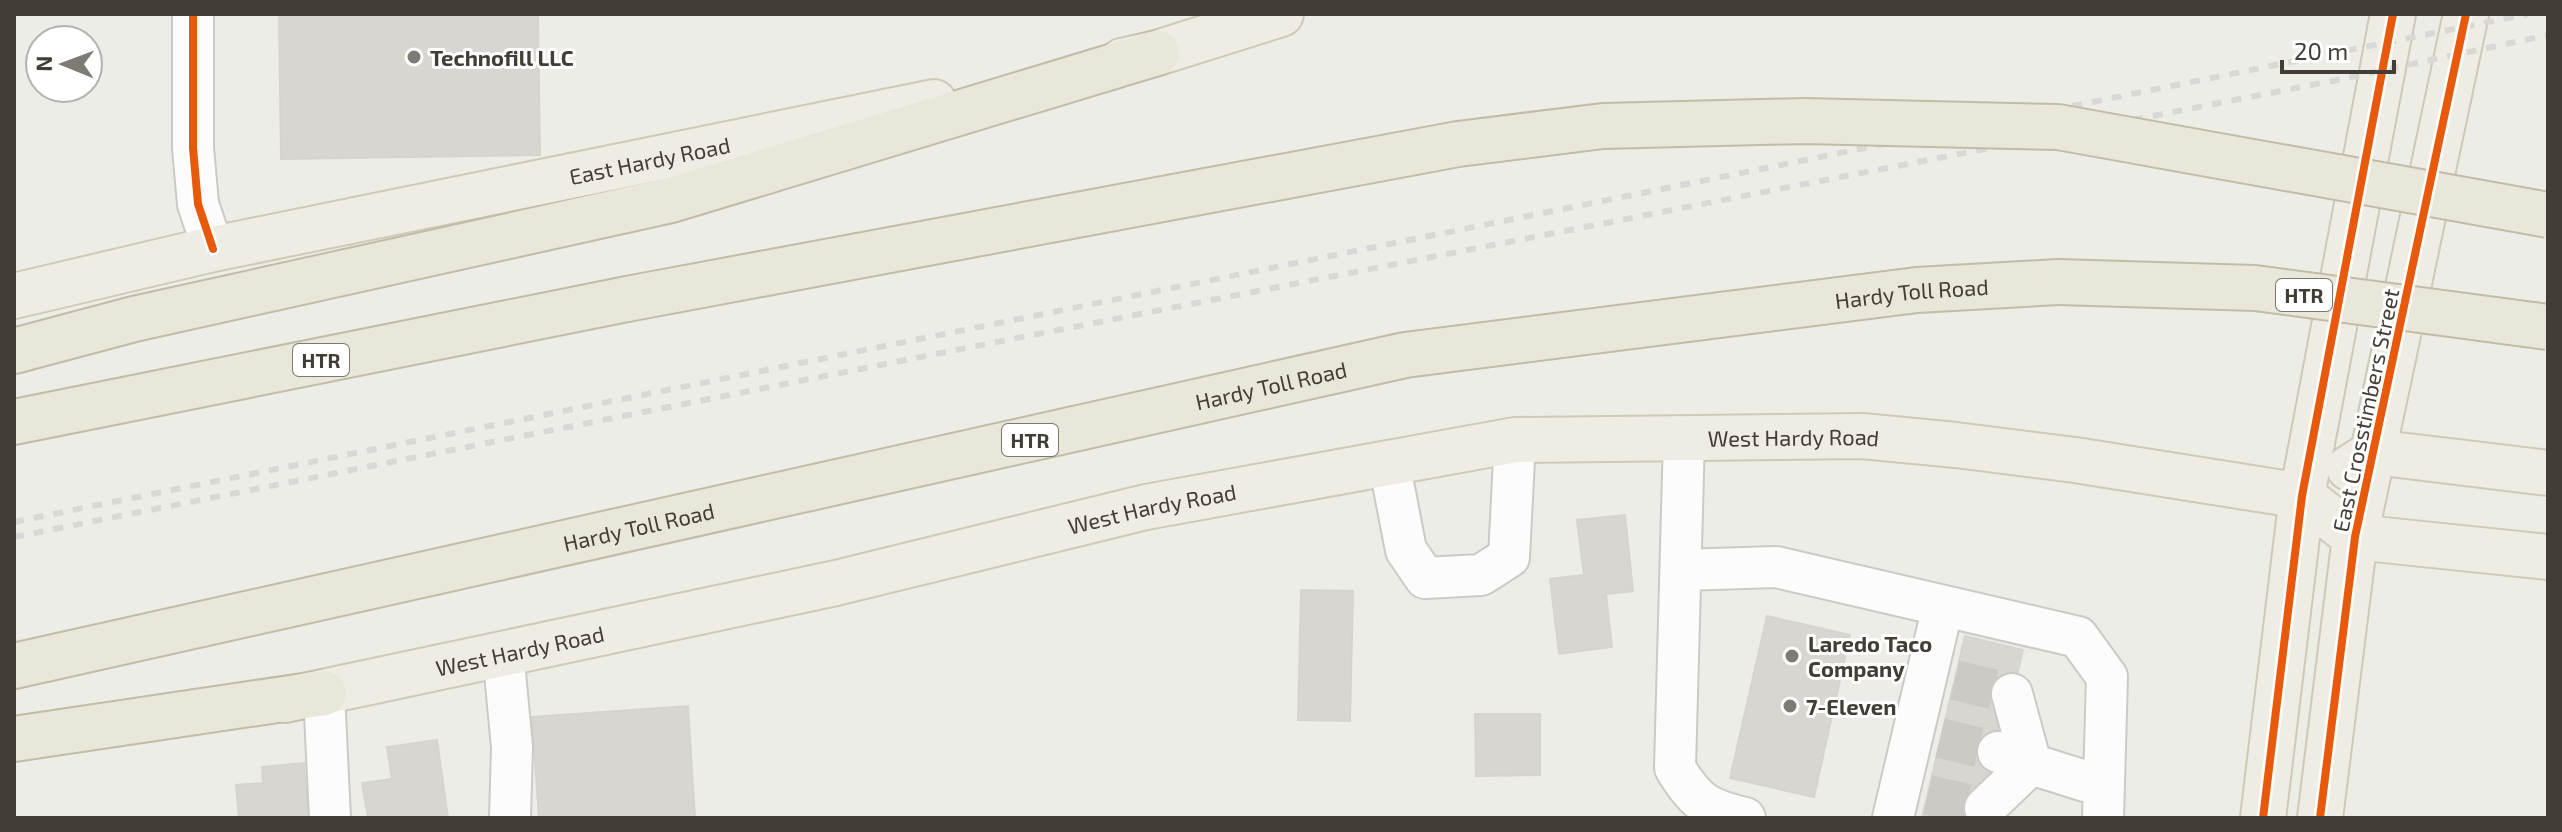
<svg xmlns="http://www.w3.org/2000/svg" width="2562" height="832" font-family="'Exo 2',sans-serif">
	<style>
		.building { fill: #d7d6d1; stroke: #d5d4ce; stroke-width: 2 }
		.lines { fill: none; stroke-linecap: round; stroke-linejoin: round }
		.minor-tunnel { stroke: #cbcac4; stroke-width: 40; stroke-dasharray: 40 20; stroke-linecap: butt }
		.minor-casing { stroke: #cbcac6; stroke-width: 44 }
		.major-casing { stroke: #cecab7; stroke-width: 48 }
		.highway-casing { stroke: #c2bca6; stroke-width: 48 }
		.minor { stroke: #fcfcfc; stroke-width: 40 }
		.major { stroke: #efede3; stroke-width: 44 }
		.highway { stroke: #e9e6da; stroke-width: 44 }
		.rail { stroke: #d8d8d7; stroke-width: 6; stroke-dasharray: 10 10; stroke-linecap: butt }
		.highway-bridge-casing { stroke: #c2bca6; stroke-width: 48; stroke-linecap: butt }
		.highway-bridge { stroke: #e9e6da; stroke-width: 44 }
		.cycleway-casing { stroke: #fff; stroke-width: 13 }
		.cycleway { stroke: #e8590c; stroke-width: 8 }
		.poi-dot { fill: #7e7b74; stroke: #fff; stroke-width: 3 }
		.labels { text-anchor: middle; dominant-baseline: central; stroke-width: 6; stroke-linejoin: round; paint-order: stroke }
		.shield { fill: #fff; stroke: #7b7872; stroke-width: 2 }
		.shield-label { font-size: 20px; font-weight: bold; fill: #423e35 }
		.poi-label { font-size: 22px; font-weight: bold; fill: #423e35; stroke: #fff; text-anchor: start }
		.street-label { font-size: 22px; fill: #423e35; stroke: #fff }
	</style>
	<rect width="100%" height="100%" fill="#edede8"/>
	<!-- building -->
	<path class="building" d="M279 14H567L538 15 540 155 281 159Z
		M1625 515 1633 591 1606 594 1612 647 1559 654 1550 579 1584 575 1577 520Z
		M1301 590 1353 591 1350 721 1298 720Z
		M1767 616 1850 635 1814 797 1730 778Z
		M1965 636 2023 650 1983 818H1922Z
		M688 706 695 818H539L532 717Z
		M1475 714H1540V775L1476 776Z
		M437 740 448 818H368L362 783 392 779 387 747Z
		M304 763 308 818H239L236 785 263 783 262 767Z"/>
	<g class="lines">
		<!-- minor-tunnel -->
		<path class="minor-tunnel" d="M1955 680 2012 694
			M1940 738 1998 752
			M1928 795 1985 808"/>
		<!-- minor casing -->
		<g class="minor-casing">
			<path id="minor" d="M193 14V148L198 204 213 249
				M1684 437 1675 768C1696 803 1707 809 1745 818
				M1389 462 1406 550 1425 578 1481 575 1509 557 1515 440
				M1681 570 1776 567 2078 637 2107 677 2103 818
				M503 652 512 747 510 818
				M324 693 330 818
				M1998 752 2031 764 2012 694
				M1985 808 2031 764 2104 787
				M1893 818 1943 606"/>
		</g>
		<!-- major casing -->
		<g class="major-casing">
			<g id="major">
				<path d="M1122 61 1157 53 1281 14"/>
				<path id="s1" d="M14 296 213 249 934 102"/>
				<path d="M2349 468 2374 452 2548 473"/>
				<path id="s2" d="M285 700 836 583 1146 507 1515 440 1862 436 1956 445 2075 460 2302 496 2355 537 2548 557"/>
				<path d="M2263 818 2302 496 2393 14"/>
				<path d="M2320 818 2355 537 2466 14"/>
			</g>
		</g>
		<!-- highway casing -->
		<g class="highway-casing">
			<g id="highway">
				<path d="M14 351 134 319 671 200 1157 53"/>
				<path d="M14 422 627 299"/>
				<path id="s3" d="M14 666 1405 355 1917 290 2058 282"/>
				<path d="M14 739 324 693"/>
			</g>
		</g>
		<!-- minor -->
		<use href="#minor" class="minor"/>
		<!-- major -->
		<use href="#major" class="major"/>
		<!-- highway -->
		<use href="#highway" class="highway"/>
		<!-- rail -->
		<path class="rail" d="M14 522 2528 14
			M14 537 951 351 2337 80 2548 35"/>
		<!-- highway-bridge casing -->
		<g class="highway-bridge-casing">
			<path id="highway-bridge" d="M2058 282 2255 288 2548 327
				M627 299 1458 144 1603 126 1804 121 2058 127 2548 215"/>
		</g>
		<!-- highway-bridge -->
		<use href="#highway-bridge" class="highway-bridge"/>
		<!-- cycleway casing -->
		<g class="cycleway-casing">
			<path id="cycleway" d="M193 14V148L198 204 213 249
				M2263 818 2302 496 2393 14
				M2320 818 2355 537 2466 14"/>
		</g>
		<!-- cycleway -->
		<use href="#cycleway" class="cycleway"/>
	</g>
	<!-- markers -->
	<g class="poi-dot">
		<circle cx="414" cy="57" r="8"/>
		<circle cx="1792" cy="656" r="8"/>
		<circle cx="1790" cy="706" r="8"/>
	</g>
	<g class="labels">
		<!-- shield labels -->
		<g class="shield">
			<rect x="2276" y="279" width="56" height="32" rx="6"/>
			<rect x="293" y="344" width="56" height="32" rx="6"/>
			<rect x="1002" y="424" width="56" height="32" rx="6"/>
		</g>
		<g class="shield-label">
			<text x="2304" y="295">HTR</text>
			<text x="321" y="360">HTR</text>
			<text x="1030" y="440">HTR</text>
		</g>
		<!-- poi labels -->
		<g class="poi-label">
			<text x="430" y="57">Technofill LLC</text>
			<text x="1808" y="643">Laredo Taco<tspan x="1808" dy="25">Company</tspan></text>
			<text x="1806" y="706">7-Eleven</text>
		</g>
		<!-- street labels -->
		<g class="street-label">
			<text stroke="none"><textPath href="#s1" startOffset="650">East Hardy Road</textPath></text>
			<text stroke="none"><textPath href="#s3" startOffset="1936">Hardy Toll Road</textPath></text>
			<text stroke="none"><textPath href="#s3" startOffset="1288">Hardy Toll Road</textPath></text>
			<text transform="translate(2365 410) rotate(-78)">East Crosstimbers Street</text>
			<text stroke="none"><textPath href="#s2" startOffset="1536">West Hardy Road</textPath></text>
			<text stroke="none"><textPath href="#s2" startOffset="888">West Hardy Road</textPath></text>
			<text stroke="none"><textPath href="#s3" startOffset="640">Hardy Toll Road</textPath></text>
			<text stroke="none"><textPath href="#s2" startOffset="240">West Hardy Road</textPath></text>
		</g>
	</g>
	<!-- border -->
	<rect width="2562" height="832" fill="none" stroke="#423e35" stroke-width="32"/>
	<!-- north arrow -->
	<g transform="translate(64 64) rotate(271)"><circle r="38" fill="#ffffff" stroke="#b3b2ae" stroke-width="2"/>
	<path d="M0-6L14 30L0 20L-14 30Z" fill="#7e7b74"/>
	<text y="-12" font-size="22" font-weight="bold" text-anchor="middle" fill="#423e35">N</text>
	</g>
	<!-- scale -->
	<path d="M2282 60v12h112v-12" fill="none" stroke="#423e35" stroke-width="4"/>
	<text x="2294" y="60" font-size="24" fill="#423e35" stroke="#ffffff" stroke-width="6" paint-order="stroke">20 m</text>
</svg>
